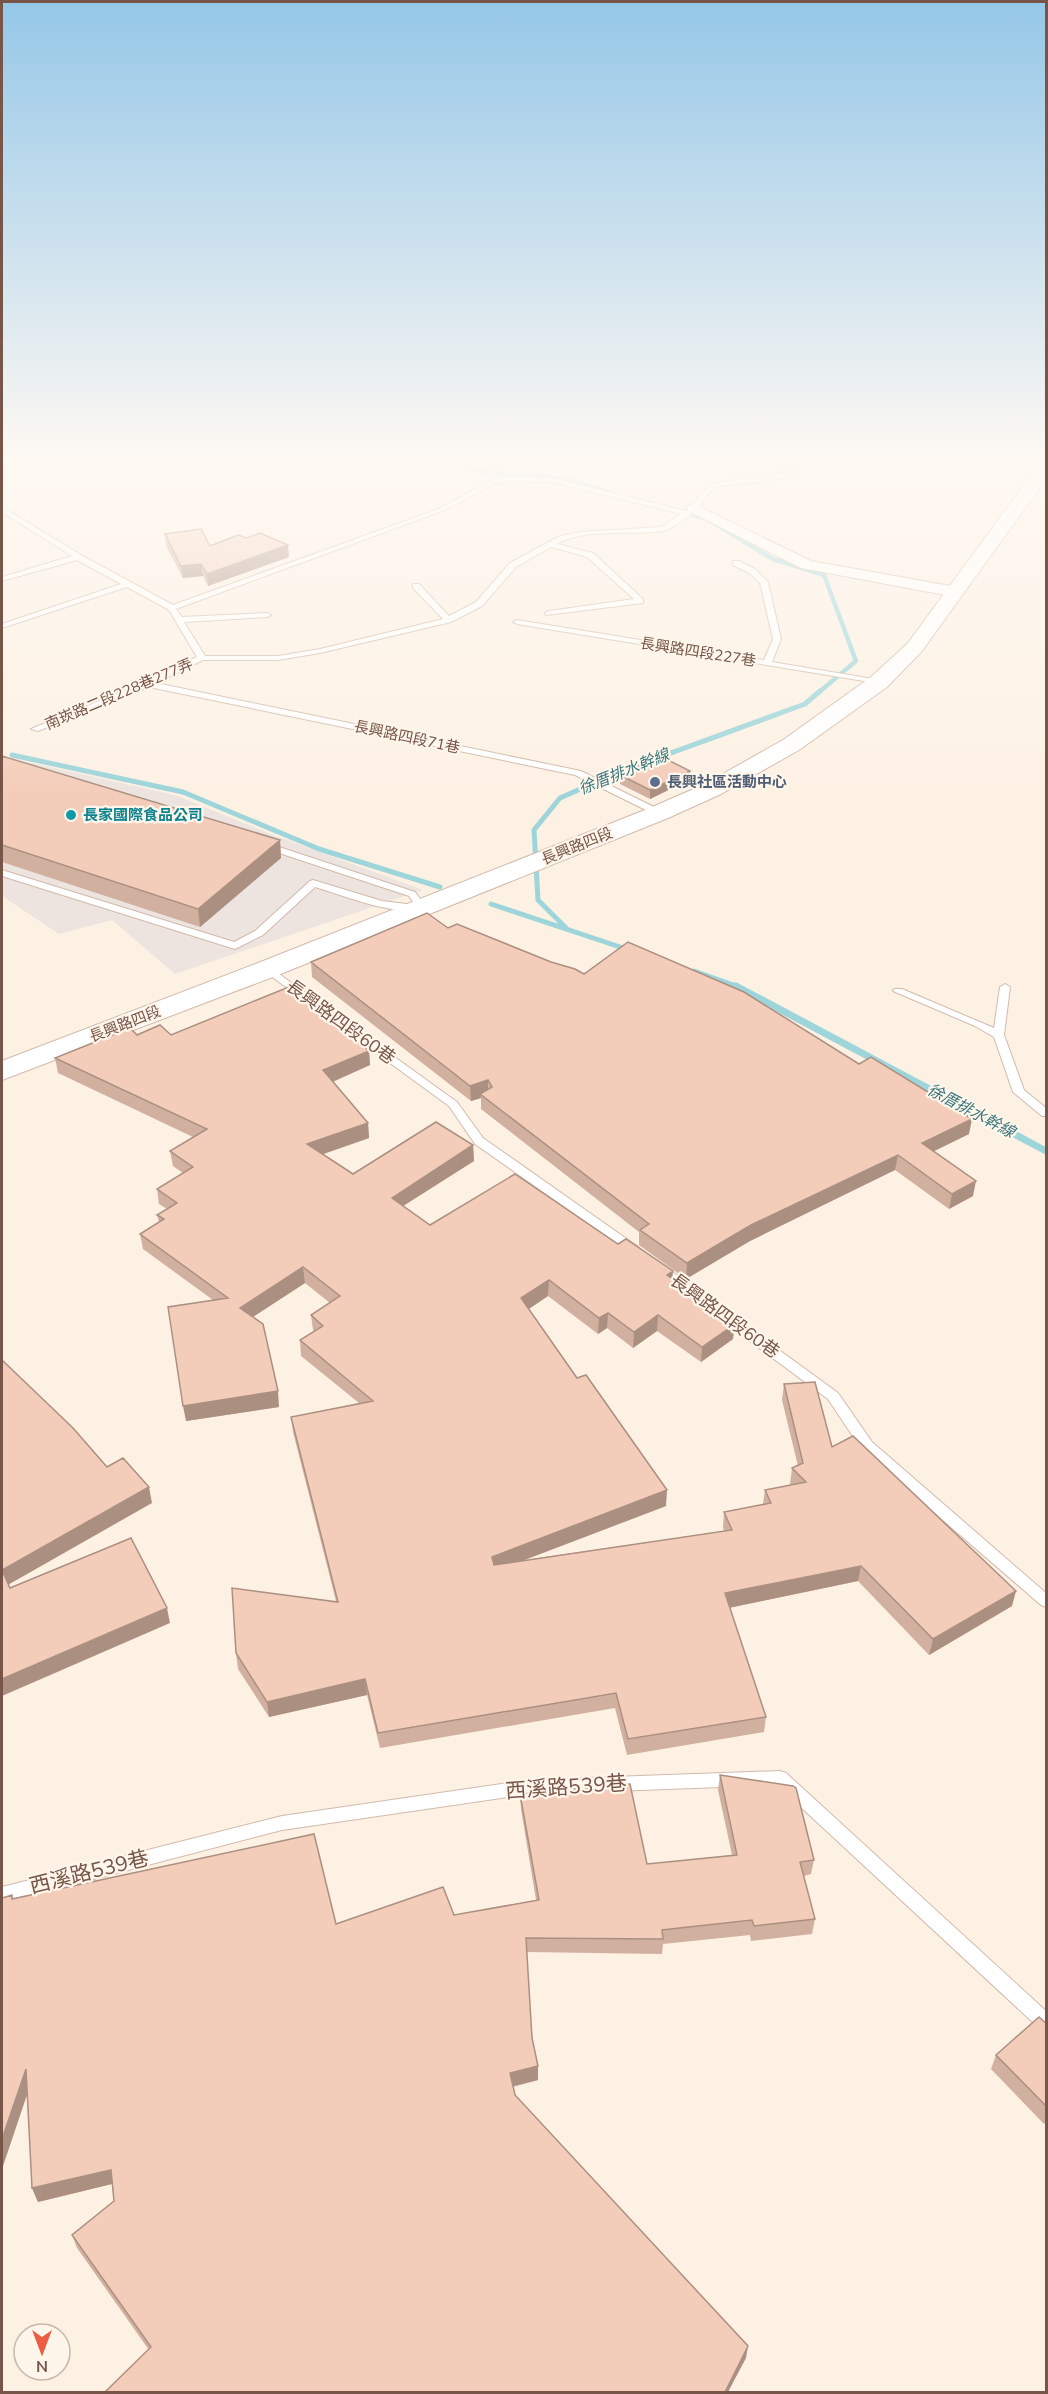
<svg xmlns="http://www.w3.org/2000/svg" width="1048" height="2394" font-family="'Nunito Sans','Noto Sans TC',sans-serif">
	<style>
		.industrial { fill: #ede4df }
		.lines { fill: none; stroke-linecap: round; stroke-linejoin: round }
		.stream-far2 { stroke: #9dd5da; stroke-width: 4.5 }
		.stream-far1 { stroke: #9dd5da; stroke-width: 5 }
		.stream { stroke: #9dd5da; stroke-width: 7 }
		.service-casing { stroke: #d1baac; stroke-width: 2 }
		.minor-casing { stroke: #d1baac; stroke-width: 2 }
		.tertiary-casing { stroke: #d1baac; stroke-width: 2 }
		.service { fill: #fff; fill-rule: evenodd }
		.minor { fill: #fff; fill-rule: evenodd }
		.tertiary { fill: #fff; fill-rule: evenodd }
		.wall { fill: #d2b0a0 }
		.shaded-wall { fill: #ab9082 }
		.building { fill: #f4cdba; stroke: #ab9082; stroke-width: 1.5 }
		.service-dot { fill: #5c6f8a; stroke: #fff6eb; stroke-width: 2 }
		.culture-dot { fill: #0f9aa8; stroke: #fff6eb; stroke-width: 2 }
		.labels { text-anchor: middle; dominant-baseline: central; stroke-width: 4.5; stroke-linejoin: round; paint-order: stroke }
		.far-street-label { font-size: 15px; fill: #775548; stroke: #fff6eb }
		.far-service-label { font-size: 15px; font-weight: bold; fill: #4e5e75; stroke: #fff6eb; text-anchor: start }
		.far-culture-label { font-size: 15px; font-weight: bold; fill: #0d838f; stroke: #fff6eb; text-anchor: start }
		.far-water-label { font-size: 16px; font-style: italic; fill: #3b777d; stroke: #fff6eb }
		.street-label { font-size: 18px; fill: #775548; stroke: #fff6eb }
		.near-street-label { font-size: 21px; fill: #775548; stroke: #fff6eb }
	</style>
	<rect width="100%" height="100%" fill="#fdf1e4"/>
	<!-- industrial -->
	<path class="industrial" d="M2 756 175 795 268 833 423 890 175 974 112 920 59 934 2 896Z"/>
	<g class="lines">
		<!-- stream-far2 -->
		<path class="stream-far2" d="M447 457C480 479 518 473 556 478 574 480 592 487 610 493
			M682 512 707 519 773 559 824 575 856 661 818 693"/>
		<!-- stream-far1 -->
		<path class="stream-far1" d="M12 755 183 792 319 849 440 887
			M491 904 629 950
			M567 929 538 900 534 830 560 798 619 772 805 704 820 691
			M694 971 739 987"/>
		<!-- stream -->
		<path class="stream" d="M736 986 1046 1151"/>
		<!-- service casing -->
		<g class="service-casing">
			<path id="service" d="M757 457H766L795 471 821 457H829C799 483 755 482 718 486 708 492 705 500 698 508 689 518 676 525 665 531 630 536 588 527 557 544L593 553 643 599V603L546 615 545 613 549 611 634 599 587 557 551 547 516 567 482 606 451 622 320 653 278 660H203L156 683 581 771 662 811V815H656L575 775 149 687 38 731 31 729 145 682 197 657 169 610 127 587 2 628V624L121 584 77 560 2 581V577L72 556 2 512V507L81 555 173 605 441 508 490 481 505 477 552 478 686 511C697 503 702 490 714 483L789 473ZM505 481 552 482 681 514 661 527 581 532 560 536 510 563 476 602 449 616 419 584H413V588L443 619 320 649 278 656H205L184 622 267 617 271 615 267 613 182 617 176 609 445 510 494 484Z
				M2 458 4 459 7 465 5 476 2 478Z
				M733 561H739L755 569 768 582 781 639 772 662 879 680H882V684L517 624 513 622 517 620 764 660 773 639 760 583 749 573 733 565Z
				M267 843 415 892 427 908 426 910C389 915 349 897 315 887L263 935 235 949 2 876V870L5 871 234 942 255 931 310 881 313 880 382 901 415 905 409 896 264 848V844Z
				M268 966 457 1102 483 1138 638 1247 640 1250 638 1253H630L475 1144 449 1106 264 971 263 969Z
				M1005 984 1010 987 1004 1035 1024 1090 1046 1108V1116H1042L1013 1092 994 1037 975 1026 893 991 894 989H902L994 1028 1000 987Z
				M660 1265 664 1266 838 1393 872 1442 1046 1593V1607L1041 1605 862 1450 828 1399 656 1272 654 1269Z
				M780 1771 786 1773 1046 2011V2032L1040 2029 777 1785 529 1794 282 1830 2 1903V1887L282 1816 529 1780Z"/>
		</g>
		<!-- minor casing -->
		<g class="minor-casing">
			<path id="minor" d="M694 504 811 561 956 587 964 592 956 597 801 568 689 511 687 508 689 505Z"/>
		</g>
		<!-- tertiary casing -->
		<g class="tertiary-casing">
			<path id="tertiary" d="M1046 462V479L922 651 887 687 799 750 721 794 668 818 278 975 2 1080V1061L258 963 650 808 705 784 783 740 871 677 908 643 1040 463Z"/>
		</g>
		<!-- service -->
		<use href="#service" class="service"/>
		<!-- minor -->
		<use href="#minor" class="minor"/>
		<!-- tertiary -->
		<use href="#tertiary" class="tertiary"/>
	</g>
	<!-- wall -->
	<path class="wall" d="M165 534 210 546 289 557 208 586 203 576 183 578 166 546Z
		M2 756 280 840 281 858 200 927 2 862Z
		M690 771 689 780 650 799 620 784V775Z
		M448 928 551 962 584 974 969 1134 934 1151 973 1196 949 1209 895 1170 750 1241 686 1279 639 1245V1232L481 1109V1098L471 1101 312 977 311 962Z
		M137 1035H171L369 1051 370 1065 333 1082 368 1123 369 1138 323 1154 353 1174 473 1145 474 1161 403 1206 430 1225 618 1244 672 1279 733 1339 701 1362 657 1331 633 1348 607 1328 598 1334 548 1296 529 1309 666 1506 524 1560 724 1531 723 1527 724 1512 763 1504 765 1490 791 1485 790 1484 792 1468 798 1466 782 1400 784 1384 832 1447 1012 1606 929 1655 858 1581 729 1608 766 1717 764 1732 627 1755 615 1708 380 1748 367 1695 269 1717 238 1669 236 1653 336 1601 293 1432 291 1417 359 1403 301 1356 300 1340 314 1331 313 1330 311 1315 330 1303 305 1283 253 1317 279 1407 186 1421 213 1300 143 1249 140 1234 159 1222 157 1215 167 1209 159 1204 157 1189 183 1173 173 1166 170 1151 193 1137 58 1073 55 1058Z
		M720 1775 814 1860 811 1874 804 1876 815 1919 812 1934 751 1941 750 1935 663 1944 662 1954 526 1952 532 2038 538 2066V2080L513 2087 515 2095 746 2358 149 2350 77 2248 72 2235 114 2201 112 2184 38 2202 32 2188 27 2094 12 1895 13 1899 336 1924 454 1915 536 1900 521 1809 520 1794 647 1864 732 1855 718 1790Z
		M1047 2024V2121L1044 2124 991 2069 996 2055Z"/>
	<!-- shaded-wall -->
	<path class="shaded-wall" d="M288 545 289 557 208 586 207 574Z
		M201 564 203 576 183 578 181 566Z
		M690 771 689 780 650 799V790Z
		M280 840 281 858 200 927 198 909Z
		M369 1051 370 1065 325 1085 323 1070Z
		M488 1080V1095L480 1094 481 1098 471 1101 470 1086Z
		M972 1119 969 1134 920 1158 922 1143Z
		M368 1123 369 1138 309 1159 307 1144Z
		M473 1145 474 1161 392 1213V1198Z
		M898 1155 895 1170 750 1241 686 1279 687 1263 751 1225Z
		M976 1181 973 1196 949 1209 952 1194Z
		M303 1267 305 1283 242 1324 240 1308Z
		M673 1271 672 1287 667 1275Z
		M549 1280 548 1296 521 1314V1298Z
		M608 1313 607 1328 598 1334 599 1318Z
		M658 1315 657 1331 633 1348 634 1332Z
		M735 1324 733 1339 701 1362 702 1347Z
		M278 1391 279 1407 186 1421 183 1406Z
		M149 1487 152 1503 6 1586 2 1570Z
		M667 1490 666 1506 493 1572 492 1557Z
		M861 1566 858 1581 723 1609 725 1593Z
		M1016 1591 1012 1606 929 1655 933 1639Z
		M167 1608 170 1623 2 1696V1679Z
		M365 1679 367 1695 269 1717 267 1702Z
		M538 2066V2080L510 2087V2073Z
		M26 2069 31 2083 2 2169V2139Z
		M111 2170 116 2183 38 2202 32 2188Z
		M748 2346 746 2358 728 2392H725Z"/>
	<!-- building -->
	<path class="building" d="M201 529 210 546 238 535 247 538 260 533 288 545 207 574 201 564 181 566 165 534Z
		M2 756 280 840 198 909 2 845Z
		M660 756 690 771 650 790 620 775Z
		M427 913 448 928 457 924 551 962 575 969 584 974 628 942 744 992 859 1064 871 1057 972 1119 922 1143 976 1181 952 1194 898 1155 751 1225 687 1263 640 1230 649 1224 480 1094 492 1087 488 1080 470 1086 311 962Z
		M291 986 369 1051 323 1070 368 1123 307 1144 353 1174 436 1122 473 1145 392 1198 430 1225 515 1174 618 1244 626 1239 673 1271 667 1275 735 1324 702 1347 658 1315 634 1332 608 1313 599 1318 549 1280 521 1298 577 1378 586 1375 667 1490 492 1557 494 1565 732 1530 724 1512 771 1503 765 1490 806 1482 792 1468 803 1463 784 1384 815 1382 832 1447 853 1436 1016 1591 933 1639 861 1566 725 1593 766 1717 628 1739 616 1693 378 1733 365 1679 267 1702 236 1653 232 1588 338 1602 291 1417 373 1401 300 1340 323 1326 311 1315 340 1296 303 1267 240 1308 263 1324 278 1391 183 1406 168 1307 228 1298 140 1234 164 1219 157 1215 177 1203 157 1189 193 1167 170 1151 207 1129 55 1058 130 1028 137 1035 160 1025 171 1035Z
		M2 1360 73 1428 107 1467 123 1458 149 1487 2 1570 10 1588 131 1538 167 1608 2 1679Z
		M720 1775 793 1786 796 1788 814 1860 800 1862 815 1919 754 1926 752 1920 662 1930 663 1939 526 1938 532 2038 538 2066 510 2073 515 2095 748 2346 725 2392H105L151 2347 72 2235 114 2201 111 2170 32 2188 26 2069 2 2139V1898L12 1895V1899L314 1834 336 1924 443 1887 454 1915 539 1900 520 1794 630 1784 647 1864 737 1855Z
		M1039 2017 1047 2024V2107L996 2055Z"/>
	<!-- sky -->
	<linearGradient id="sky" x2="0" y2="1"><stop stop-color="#95c7e8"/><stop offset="0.58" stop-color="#fef9f3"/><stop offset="1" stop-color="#fef9f3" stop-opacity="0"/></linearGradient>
	<rect width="1048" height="792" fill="url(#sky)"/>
	<!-- markers -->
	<circle class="service-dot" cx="655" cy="782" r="6"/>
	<circle class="culture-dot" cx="71" cy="815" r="6"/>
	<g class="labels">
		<!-- far-street labels -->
		<g class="far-street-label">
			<text transform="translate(698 652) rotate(9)">長興路四段227巷</text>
			<text transform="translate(119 694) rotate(-23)">南崁路二段228巷277弄</text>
			<text transform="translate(407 737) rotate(12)">長興路四段71巷</text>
			<text transform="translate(577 846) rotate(-22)">長興路四段</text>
			<text transform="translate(125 1024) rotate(-21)">長興路四段</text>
		</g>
		<!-- far-service labels -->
		<g class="far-service-label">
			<text x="667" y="782">長興社區活動中心</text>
		</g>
		<!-- far-culture labels -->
		<g class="far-culture-label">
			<text x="83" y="815">長家國際食品公司</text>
		</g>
		<!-- far-water labels -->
		<g class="far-water-label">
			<text transform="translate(624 772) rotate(-22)">徐厝排水幹線</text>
			<text transform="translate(971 1111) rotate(28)">徐厝排水幹線</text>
		</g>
		<!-- street labels -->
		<g class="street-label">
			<text transform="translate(341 1022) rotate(36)">長興路四段60巷</text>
			<text transform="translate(725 1316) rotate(36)">長興路四段60巷</text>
		</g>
		<!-- near-street labels -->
		<g class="near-street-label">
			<text transform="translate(566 1787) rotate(-4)">西溪路539巷</text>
			<text transform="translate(89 1872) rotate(-14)">西溪路539巷</text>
		</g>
	</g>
	<!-- border -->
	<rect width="1048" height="2394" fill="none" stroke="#775548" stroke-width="6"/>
	<!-- north arrow -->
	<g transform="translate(42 2352) rotate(180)"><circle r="28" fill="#fff6eb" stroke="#c9b6aa" stroke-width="1.5"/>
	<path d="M0-4.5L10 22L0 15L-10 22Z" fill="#ec5d44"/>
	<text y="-9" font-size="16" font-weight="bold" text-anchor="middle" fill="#775548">N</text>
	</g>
</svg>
